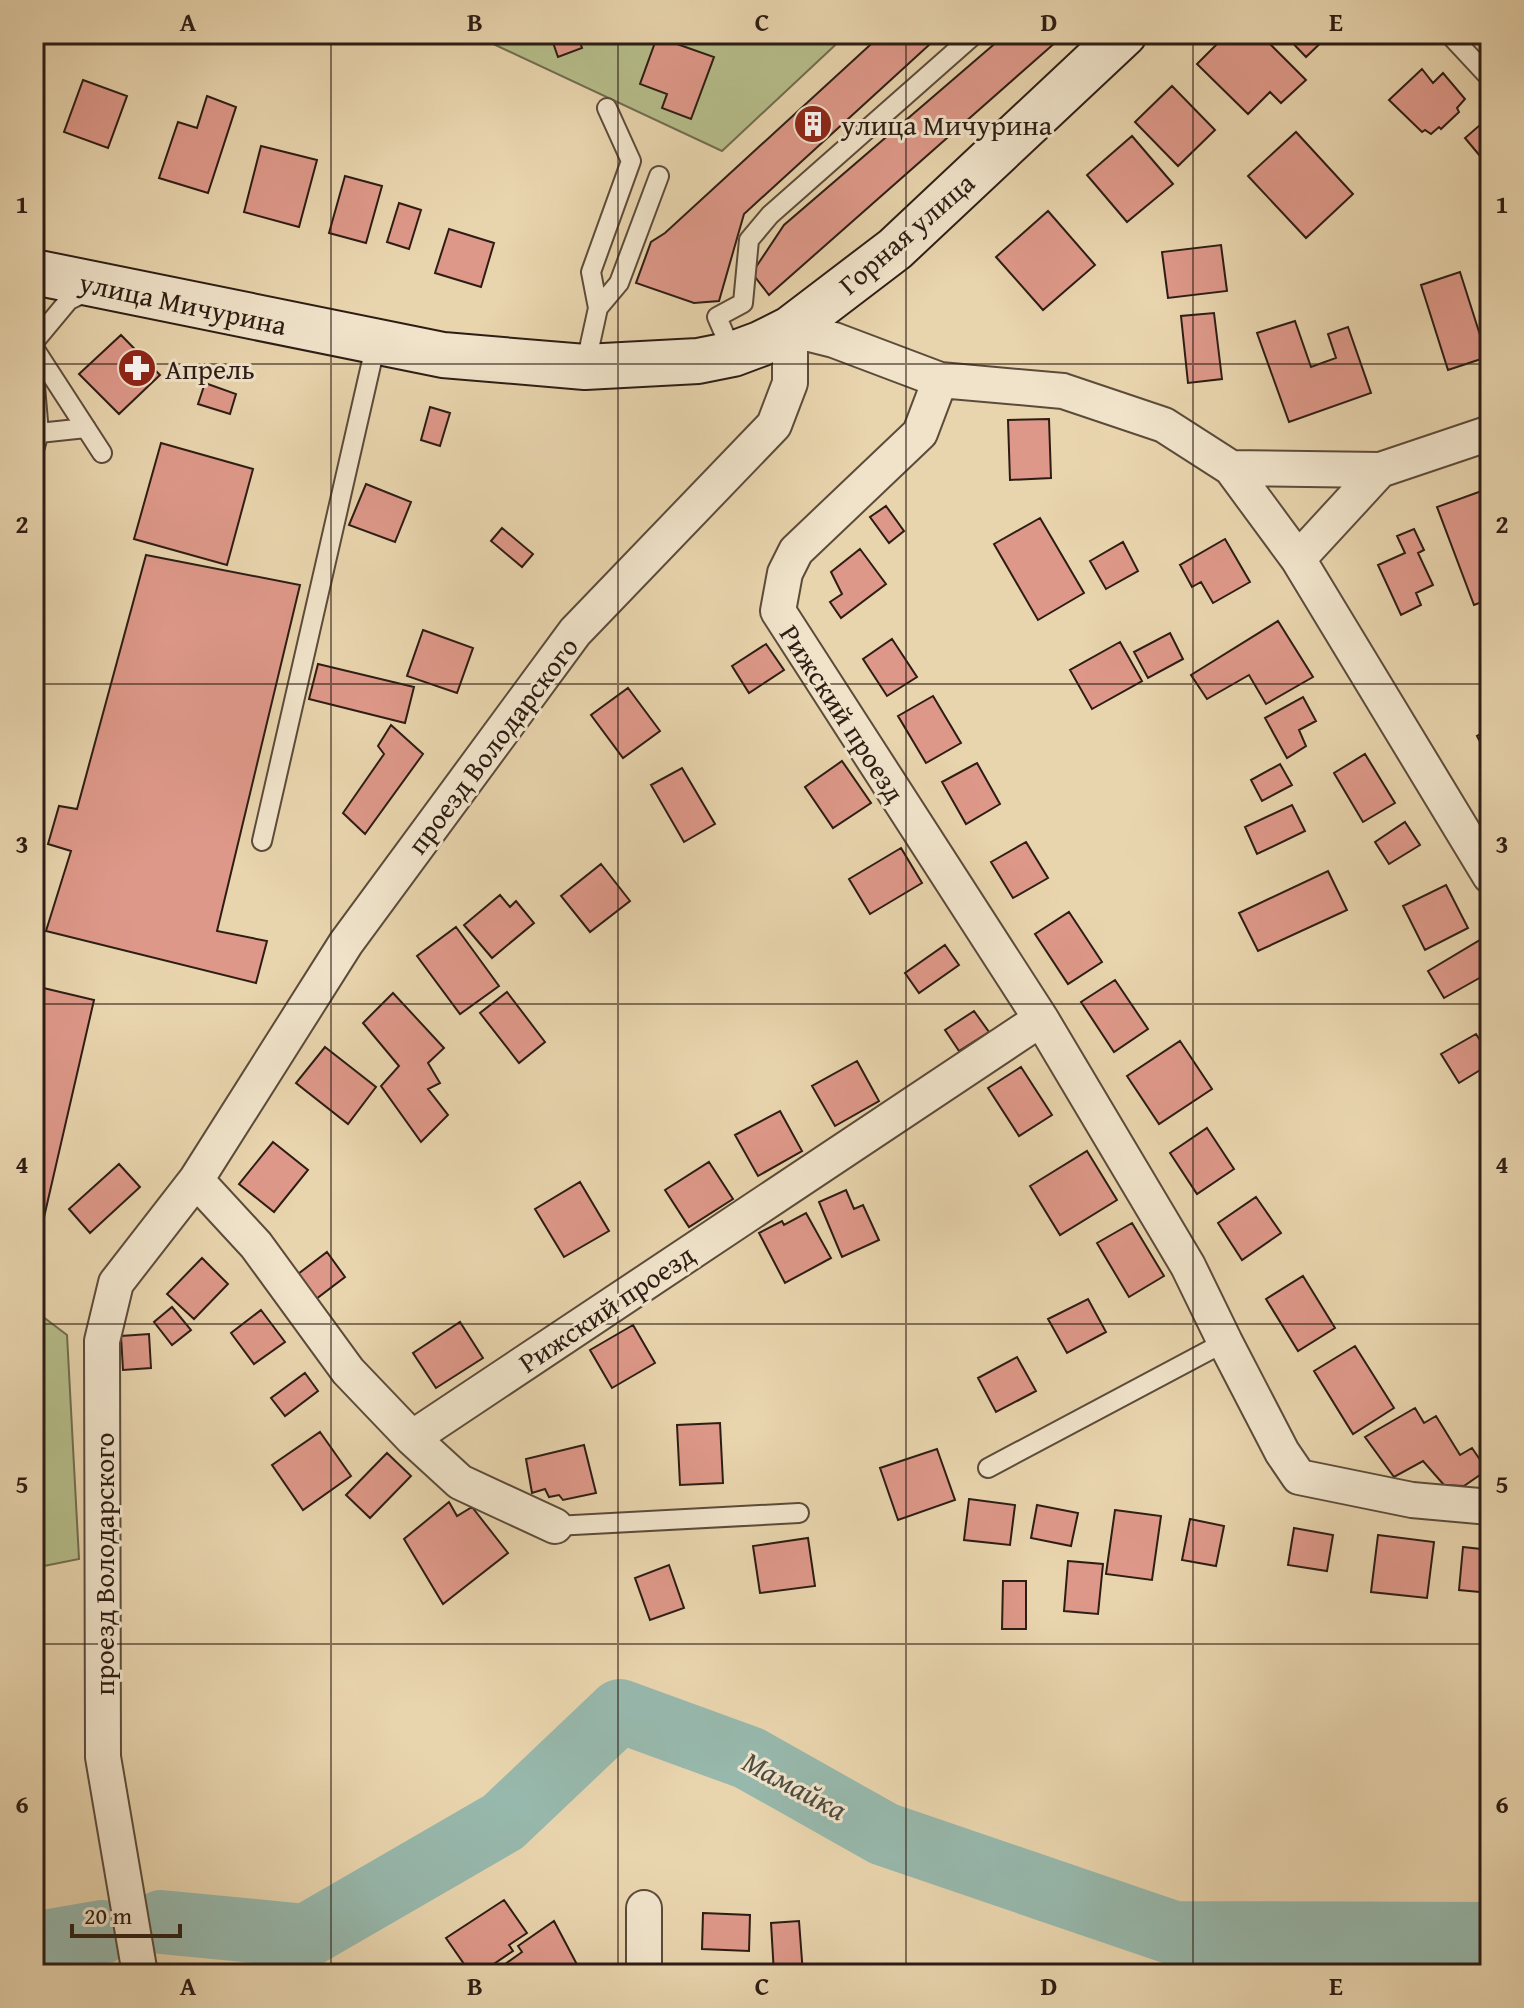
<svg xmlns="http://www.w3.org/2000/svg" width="1524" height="2008" font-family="'Gentium Book Plus',serif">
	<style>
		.green { fill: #b5bd8a; stroke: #716d4f; stroke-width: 2 }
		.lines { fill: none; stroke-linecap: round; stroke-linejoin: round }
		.river { stroke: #97b8ac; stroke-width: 64 }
		.building { fill: #de9889; stroke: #2d1d14; stroke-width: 2 }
		.lane-casing { stroke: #5c4b3a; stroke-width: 22 }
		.street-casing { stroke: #5c4b3a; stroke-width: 38 }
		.secondary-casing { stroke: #2d1d14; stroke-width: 48 }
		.lane { stroke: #f0e3ca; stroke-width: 18 }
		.street { stroke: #f0e3ca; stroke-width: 34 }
		.secondary { stroke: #f0e3ca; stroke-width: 44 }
		.grid { fill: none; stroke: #2d1d14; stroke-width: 2; stroke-opacity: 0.55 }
		.labels { text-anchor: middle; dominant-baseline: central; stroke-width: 6; stroke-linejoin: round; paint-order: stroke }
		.poi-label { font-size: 28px; fill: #2d1d14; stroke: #f0e3ca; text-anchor: start }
		.street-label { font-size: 28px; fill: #2d1d14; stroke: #f0e3ca }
		.water-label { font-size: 30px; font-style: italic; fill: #4d4c42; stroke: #f0e3ca }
		.neatline { fill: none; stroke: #2d1d14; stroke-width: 3 }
		.grid-label { font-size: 26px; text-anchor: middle; font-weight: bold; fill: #2d1d14 }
	</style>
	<rect width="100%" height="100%" fill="#e8d4ad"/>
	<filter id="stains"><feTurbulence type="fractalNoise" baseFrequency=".0025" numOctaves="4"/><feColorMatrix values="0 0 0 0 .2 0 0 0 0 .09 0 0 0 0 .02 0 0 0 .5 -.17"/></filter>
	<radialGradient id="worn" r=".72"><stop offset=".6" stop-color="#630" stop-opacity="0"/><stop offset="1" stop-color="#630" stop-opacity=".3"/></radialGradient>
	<!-- green -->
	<path class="green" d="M472 34H847L722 151Z
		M34 1310 67 1335 79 1559 34 1568Z"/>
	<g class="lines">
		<!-- river -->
		<path class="river" d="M161 1922 306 1936 503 1822 620 1711 749 1758 884 1834 1174 1933 1490 1934
			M34 1956 50 1941 102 1932"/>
	</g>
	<!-- building -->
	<path class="building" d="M550 34H577L582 48 558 57Z
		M882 34H941L744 214 719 301 694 303 636 283 651 242 665 233Z
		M1006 34H1065L769 295 752 273 784 225Z
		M1227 34H1260L1306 80 1281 103 1270 92 1248 114 1197 64Z
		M1284 34H1330L1306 57Z
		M657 37 714 57 691 119 662 108 667 94 640 84Z
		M1422 69 1433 83 1443 73 1465 99 1457 108 1459 112 1441 129 1439 127 1431 134 1425 130 1422 132 1389 100Z
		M83 80 127 96 108 148 64 132Z
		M1172 86 1215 130 1178 166 1135 122Z
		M207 96 236 107 208 193 159 178 178 122 197 128Z
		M1488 118 1490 120V168L1465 138Z
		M1296 132 1353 194 1306 238 1248 176Z
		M1132 136 1173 184 1127 222 1087 175Z
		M261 146 317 160 299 227 244 212Z
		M345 176 382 186 366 243 329 233Z
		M399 203 421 210 409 249 387 242Z
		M1048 211 1095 265 1043 310 996 257Z
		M449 229 494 243 481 287 435 273Z
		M1221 245 1227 291 1168 298 1162 252Z
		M1460 272 1487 357 1448 370 1421 285Z
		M1214 313 1222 379 1188 383 1181 316Z
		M1295 321 1311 367 1336 358 1328 334 1348 327 1371 393 1289 422 1257 333Z
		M121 335 160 375 119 414 79 374Z
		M205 383 236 394 230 414 198 404Z
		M430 407 450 413 440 446 421 440Z
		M1049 419 1051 478 1010 480 1008 420Z
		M161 443 253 469 227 565 134 539Z
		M366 484 411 502 395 542 349 525Z
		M1490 488V599L1474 605 1437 507Z
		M886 506 904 531 889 543 870 517Z
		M1040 518 1084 593 1038 620 994 544Z
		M502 528 533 554 522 567 491 541Z
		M1414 529 1424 550 1418 553 1433 585 1416 593 1421 605 1401 615 1378 565 1405 553 1397 536Z
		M1225 539 1250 582 1213 603 1201 582 1192 587 1180 565Z
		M1123 542 1138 571 1106 589 1090 561Z
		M860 549 886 584 841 618 830 602 842 594 831 572Z
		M146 555 300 585 217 931 267 941 256 983 46 931 71 851 48 844 59 806 77 809Z
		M1278 621 1313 677 1266 704 1249 675 1207 699 1191 675Z
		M423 630 473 648 457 693 407 676Z
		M1170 633 1183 659 1148 678 1134 652Z
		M892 639 917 677 887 696 863 659Z
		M1120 642 1142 681 1092 709 1070 670Z
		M766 644 784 670 749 693 732 666Z
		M318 664 414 687 405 723 309 699Z
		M628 688 660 731 623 758 591 715Z
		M933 696 961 743 926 763 898 716Z
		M1303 697 1316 721 1299 730 1306 746 1287 758 1265 718Z
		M391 725 423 754 365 834 343 813 384 754 378 746Z
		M1490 729V761L1477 736Z
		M1365 754 1395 803 1363 822 1334 773Z
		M842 761 871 803 833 828 805 787Z
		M977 763 1000 804 966 824 942 782Z
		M1280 764 1292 785 1262 801 1251 780Z
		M682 768 715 824 684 842 651 785Z
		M1292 805 1305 831 1257 854 1245 827Z
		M1405 822 1420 845 1389 864 1375 842Z
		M1026 842 1048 878 1013 898 991 862Z
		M901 848 922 883 870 914 849 879Z
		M601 864 630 901 590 932 561 896Z
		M1328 871 1347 910 1258 951 1239 913Z
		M1446 885 1468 928 1425 950 1403 906Z
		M500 895 510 907 516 901 534 923 492 958 464 925Z
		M1069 912 1102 962 1068 984 1035 934Z
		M456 927 499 986 460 1014 417 956Z
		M1480 940 1490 958V972L1444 998 1428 971Z
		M945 945 959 965 919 993 905 973Z
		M1115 980 1148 1029 1114 1052 1081 1002Z
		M35 986 94 1000 42 1226 34 1224Z
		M507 992 545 1042 519 1063 480 1013Z
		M393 993 444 1048 428 1063 440 1083 428 1089 448 1115 421 1142 381 1086 399 1066 363 1023Z
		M1490 1003V1025L1480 1008Z
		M974 1011 989 1032 959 1051 945 1030Z
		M1476 1034 1490 1056V1064L1459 1083 1441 1054Z
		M1180 1041 1212 1089 1159 1124 1127 1076Z
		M325 1047 376 1087 348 1124 296 1083Z
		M857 1061 879 1101 835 1126 812 1086Z
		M1021 1067 1052 1115 1019 1136 988 1088Z
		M780 1111 802 1151 758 1176 735 1135Z
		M1207 1128 1234 1169 1197 1194 1170 1153Z
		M273 1142 308 1170 274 1212 239 1184Z
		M1087 1151 1117 1200 1060 1235 1030 1186Z
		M709 1162 733 1199 689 1227 665 1190Z
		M119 1164 140 1187 90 1233 69 1209Z
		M580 1182 609 1231 564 1257 535 1209Z
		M846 1190 854 1209 863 1205 879 1240 842 1257 819 1202Z
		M1256 1197 1281 1233 1242 1260 1218 1223Z
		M806 1213 831 1258 785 1283 759 1233 782 1221 784 1225Z
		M1132 1223 1164 1276 1129 1297 1097 1243Z
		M327 1252 345 1277 316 1299 298 1274Z
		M202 1258 228 1284 194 1319 167 1294Z
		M1303 1276 1335 1328 1298 1351 1266 1299Z
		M1088 1299 1106 1332 1067 1353 1048 1319Z
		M172 1307 191 1330 172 1345 154 1322Z
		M261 1310 285 1342 254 1364 231 1333Z
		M460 1322 483 1358 436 1388 413 1353Z
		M633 1325 655 1363 612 1388 590 1350Z
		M149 1334 151 1368 123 1370 121 1336Z
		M1355 1346 1394 1408 1353 1434 1314 1371Z
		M1017 1357 1036 1391 996 1412 978 1378Z
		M305 1373 318 1391 285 1416 271 1398Z
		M1415 1408 1424 1423 1436 1416 1460 1455 1472 1448 1487 1470 1464 1486 1444 1485 1423 1461 1394 1477 1365 1437Z
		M720 1423 723 1483 680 1485 677 1425Z
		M320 1432 351 1476 303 1510 272 1465Z
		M584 1445 596 1493 563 1500 559 1495 549 1497 545 1489 532 1493 526 1459Z
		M937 1449 955 1500 898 1520 880 1468Z
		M387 1453 411 1476 370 1518 346 1495Z
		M969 1499 1015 1505 1010 1545 964 1540Z
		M449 1502 457 1516 472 1507 508 1553 443 1604 404 1539Z
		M1037 1505 1078 1513 1071 1546 1031 1538Z
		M1115 1510 1161 1516 1152 1580 1106 1574Z
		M1190 1519 1224 1526 1216 1566 1182 1560Z
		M1294 1528 1333 1535 1327 1571 1288 1565Z
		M1378 1535 1434 1542 1427 1598 1371 1592Z
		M808 1538 815 1586 760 1593 753 1546Z
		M1463 1547 1490 1550V1593L1459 1590Z
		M1068 1561 1103 1564 1098 1614 1064 1611Z
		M669 1565 684 1608 650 1620 635 1578Z
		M1003 1581H1026V1629H1002Z
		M504 1900 527 1933 509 1945 513 1951 479 1974H471L446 1938Z
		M703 1913 750 1915 749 1951 702 1949Z
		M554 1921 582 1974H506L501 1967 522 1952 518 1946Z
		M799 1921 803 1974H774L771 1923Z"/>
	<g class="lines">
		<!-- lane casing -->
		<g class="lane-casing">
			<path id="lane" d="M1449 34 1490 78
				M598 308 591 272 631 161 607 108
				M34 342 69 300 90 290
				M34 348 102 453
				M733 354 717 317 743 303 749 240 770 215 975 34
				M585 367 598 308 619 283 659 176
				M34 375 39 433 34 450
				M39 433 86 428
				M262 841 376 343
				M988 1468 1225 1342
				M555 1526 799 1513"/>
		</g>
		<!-- street casing -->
		<g class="street-casing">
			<path id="street" d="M940 380 920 433 796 551 785 573 778 611 1041 1019 1188 1266 1225 1342 1282 1452 1299 1477 1412 1500 1490 1507
				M1231 468 1298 559 1490 876
				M1298 559 1380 470
				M412 1438 1041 1019
				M555 1526 460 1482 412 1438 348 1371 256 1245 196 1180 346 943 575 632 774 425 790 383V329L834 340 940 380 1063 391 1164 425 1231 468 1380 470 1490 433
				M644 1908V1974
				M140 1974 103 1757 102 1341 116 1283 196 1180"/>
		</g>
		<!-- secondary casing -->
		<g class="secondary-casing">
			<path id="secondary" d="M34 272 443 355 585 367 698 361 733 354 760 344 790 329 895 249 1124 34"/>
		</g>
		<!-- lane -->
		<use href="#lane" class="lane"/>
		<!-- street -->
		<use href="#street" class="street"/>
		<!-- secondary -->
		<use href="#secondary" class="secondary"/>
	</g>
	<!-- grid -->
	<path class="grid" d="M331 34V1974M618 34V1974M906 34V1974M1193 34V1974M34 364H1490M34 684H1490M34 1004H1490M34 1324H1490M34 1644H1490"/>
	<!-- icons -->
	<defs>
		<g id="building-disc" transform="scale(2)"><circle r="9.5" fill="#8f2418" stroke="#f0e3ca"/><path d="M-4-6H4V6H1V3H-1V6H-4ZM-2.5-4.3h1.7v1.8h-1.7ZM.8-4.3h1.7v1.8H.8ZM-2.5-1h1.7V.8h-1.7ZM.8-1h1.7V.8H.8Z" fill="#fff"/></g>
		<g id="pharmacy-disc" transform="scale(2)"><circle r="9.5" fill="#8f2418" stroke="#f0e3ca"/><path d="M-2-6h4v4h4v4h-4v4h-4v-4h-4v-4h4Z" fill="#fff"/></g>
	</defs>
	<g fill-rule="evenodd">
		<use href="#building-disc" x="813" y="124"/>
		<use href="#pharmacy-disc" x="137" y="368"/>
	</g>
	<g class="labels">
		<!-- poi labels -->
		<g class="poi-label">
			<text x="841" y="124">улица Мичурина</text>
			<text x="165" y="368">Апрель</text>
		</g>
		<!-- street labels -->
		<g class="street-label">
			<text transform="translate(906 233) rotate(-41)">Горная улица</text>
			<text transform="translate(183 303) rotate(12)">улица Мичурина</text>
			<text transform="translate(843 713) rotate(57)">Рижский проезд</text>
			<text transform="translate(492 745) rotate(-53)">проезд Володарского</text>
			<text transform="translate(606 1308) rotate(-34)">Рижский проезд</text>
			<text transform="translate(103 1564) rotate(-90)">проезд Володарского</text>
		</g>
		<!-- water labels -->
		<g class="water-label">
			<text transform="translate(795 1785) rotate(28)">Мамайка</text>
		</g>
	</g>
	<!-- margin -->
	<rect width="1524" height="2008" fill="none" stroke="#e8d4ad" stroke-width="88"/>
	<!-- scale -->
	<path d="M72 1924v12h108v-12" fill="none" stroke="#2d1d14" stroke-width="4"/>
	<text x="84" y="1924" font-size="24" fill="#2d1d14" stroke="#f0e3ca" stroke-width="6" paint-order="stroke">20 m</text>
	<rect x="44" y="44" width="1436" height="1920" class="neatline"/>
	<g class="grid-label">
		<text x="188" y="31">A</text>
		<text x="475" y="31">B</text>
		<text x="762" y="31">C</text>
		<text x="1049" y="31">D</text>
		<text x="1336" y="31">E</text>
		<text x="22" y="213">1</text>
		<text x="1502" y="213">1</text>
		<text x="22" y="533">2</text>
		<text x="1502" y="533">2</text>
		<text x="22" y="853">3</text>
		<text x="1502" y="853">3</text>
		<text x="22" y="1173">4</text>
		<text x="1502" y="1173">4</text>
		<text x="22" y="1493">5</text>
		<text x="1502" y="1493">5</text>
		<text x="22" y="1813">6</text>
		<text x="1502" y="1813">6</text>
		<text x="188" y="1995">A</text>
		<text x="475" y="1995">B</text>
		<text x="762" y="1995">C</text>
		<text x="1049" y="1995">D</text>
		<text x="1336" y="1995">E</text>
	</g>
	<rect width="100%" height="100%" filter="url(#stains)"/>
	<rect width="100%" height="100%" fill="url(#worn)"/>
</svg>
